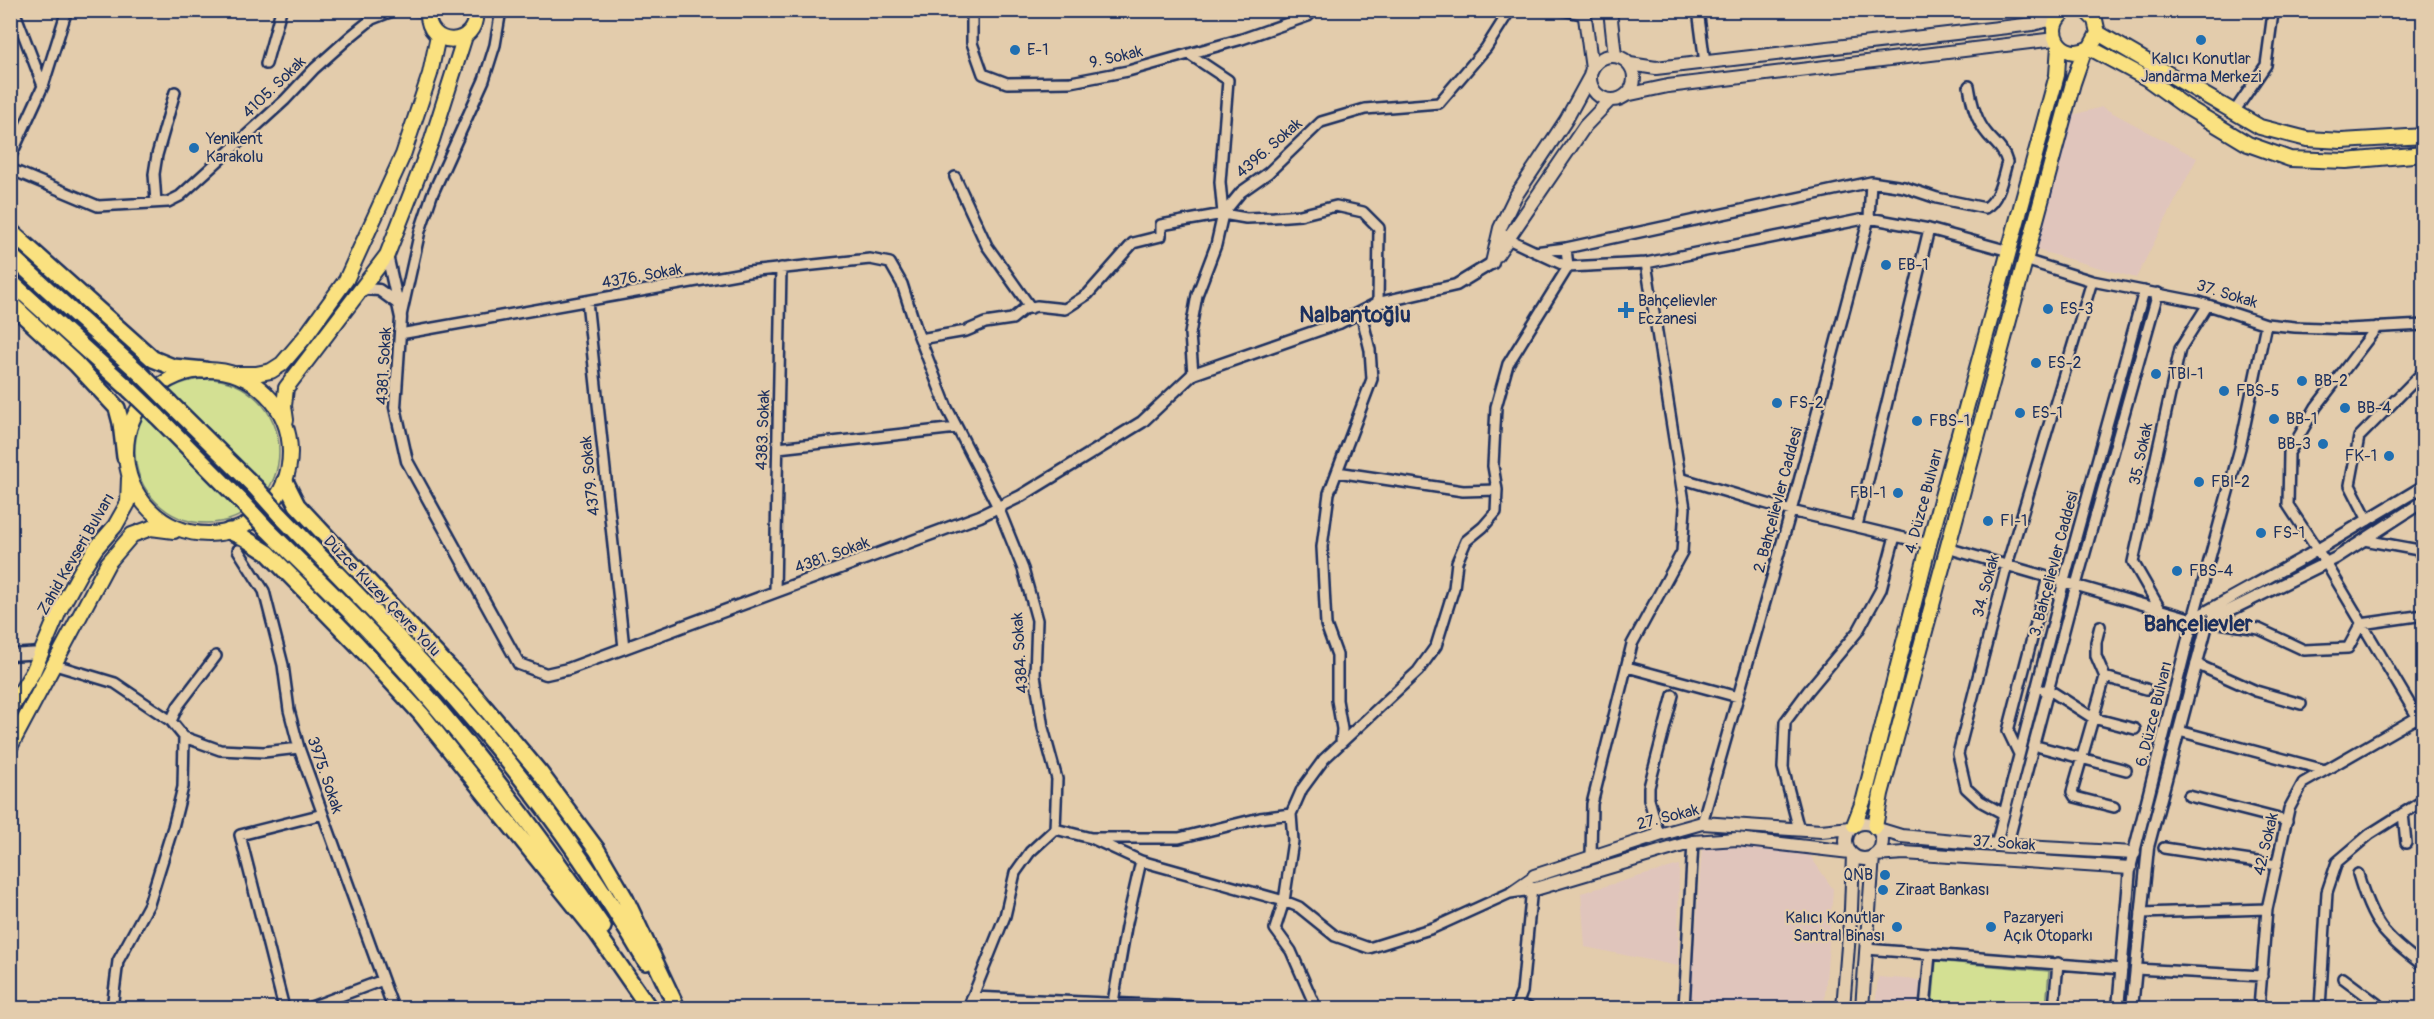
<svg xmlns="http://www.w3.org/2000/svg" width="2434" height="1019" font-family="Pangolin,sans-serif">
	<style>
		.built { fill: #e0c5bc }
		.green { fill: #d3e093; stroke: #778878; stroke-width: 1.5 }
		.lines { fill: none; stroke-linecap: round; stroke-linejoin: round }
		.minor-casing { stroke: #1b2f5e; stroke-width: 14 }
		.tertiary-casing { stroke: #1b2f5e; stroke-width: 15 }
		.secondary-casing { stroke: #1b2f5e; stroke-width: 16 }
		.primary-casing { stroke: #1b2f5e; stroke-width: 18 }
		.trunk-casing { stroke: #1b2f5e; stroke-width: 20 }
		.minor { stroke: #e3ccac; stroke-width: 9 }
		.tertiary { stroke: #e3ccac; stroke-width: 10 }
		.secondary { stroke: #e3ccac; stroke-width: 12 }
		.primary { stroke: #fae180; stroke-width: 14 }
		.trunk { stroke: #fae180; stroke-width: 15 }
		.trunk-bridge-casing { stroke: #1b2f5e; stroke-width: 20; stroke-linecap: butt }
		.trunk-bridge { stroke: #fae180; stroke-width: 15 }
		.poi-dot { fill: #1f6fb2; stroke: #e3ccac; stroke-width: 2 }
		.labels { text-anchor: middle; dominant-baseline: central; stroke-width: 4.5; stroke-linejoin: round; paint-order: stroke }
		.poi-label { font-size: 16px; fill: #1b2f5e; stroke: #e3ccac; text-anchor: start }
		.street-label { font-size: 16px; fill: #1b2f5e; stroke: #e3ccac }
		.district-label { font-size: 22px; font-weight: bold; fill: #1b2f5e; stroke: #e3ccac }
	</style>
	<rect width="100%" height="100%" fill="#e3ccac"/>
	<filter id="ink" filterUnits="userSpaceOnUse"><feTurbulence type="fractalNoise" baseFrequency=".0167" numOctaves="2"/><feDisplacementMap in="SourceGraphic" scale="12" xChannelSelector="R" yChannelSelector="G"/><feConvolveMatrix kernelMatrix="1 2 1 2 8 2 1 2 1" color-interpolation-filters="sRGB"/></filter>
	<g filter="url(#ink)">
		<!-- built -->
		<path class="built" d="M2102 107 2197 158 2136 278 2033 249 2072 115Z
			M1711 846 1806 850 1833 889 1824 1008H1690L1702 848Z
			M1679 865 1678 966 1585 947 1581 893Z
			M1878 977 1920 980 1918 1008H1875Z"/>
		<!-- green -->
		<path class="green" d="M135 451a72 72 0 1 1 144 0a72 72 0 1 1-144 0Z
			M1936 961 2049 971 2046 1008H1932Z"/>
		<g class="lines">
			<!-- minor casing -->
			<g class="minor-casing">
				<path id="minor" d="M14 10 43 86
					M410 10 428 11
					M972 10V43L983 74 1007 83 1071 82 1128 71 1242 39 1308 16 1314 10
					M1563 10 1585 15
					M1698 10 1705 63
					M1189 54 1228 80 1220 182 1223 214 1216 245 1197 295 1190 334 1193 374
					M266 64 281 10
					M2234 112 2266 65 2273 13 2270 10
					M10 158 43 86 67 10
					M10 169 98 206 168 202 180 196 285 100 314 69 351 36 372 19 395 10
					M955 177 987 246 1031 308
					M156 202 154 174 157 155 175 92
					M1223 214 1241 192 1268 173 1321 122 1365 109 1439 103 1486 48 1510 10
					M1505 235 1508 239 1568 267 1646 263 1869 218 1929 229 2009 251
					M1535 252 1566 248 1871 182 1904 187 1937 198 1985 208C1999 201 2003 176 2007 162 2004 150 1996 144 1988 135 1976 121 1972 104 1969 86
					M2025 260 2092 281 2199 302 2266 324 2295 327 2348 329 2424 325
					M587 301 624 648
					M401 316 420 231 432 195 484 80 495 45 501 10
					M2377 327 2316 407 2289 453 2288 505 2326 563 2424 728
					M400 334 748 272 870 259 890 263 902 284 917 331 947 408 998 507 1023 569 1037 620 1035 675 1043 728 1057 779 1055 829 1030 852 1015 873 1005 916 968 1008
					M920 339 966 331 985 323 1012 319 1024 309 1037 306 1065 309 1088 294 1133 243 1161 236V225L1223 214 1246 218 1274 217 1300 215 1336 206 1363 212 1379 228 1378 303
					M778 448 957 428
					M1337 472 1463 491 1497 490
					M1680 478 1791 511 1929 544
					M2368 520 2350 485 2359 437 2424 371
					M1857 526 1929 229
					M2364 540 2424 551
					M1947 548 2193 619 2259 629 2304 650 2348 648 2361 624 2424 615
					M238 550 264 591 283 665 289 710 299 748 393 1008
					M775 592 781 268
					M2160 609 2133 562 2180 349 2207 306
					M2193 619 2240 448 2266 324
					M2100 626 2096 642V656L2105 677 2072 792 2075 797 2114 807
					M2196 664 2256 691 2301 704
					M55 665 115 683 171 721 184 737
					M1627 667 1738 697
					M2105 677 2146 689
					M2044 690 2054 693 2093 718 2135 729
					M171 721 178 706 216 656
					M2179 731 2325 770
					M1341 743 1342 729 1337 700V655L1326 625 1322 547 1329 493 1372 379 1370 350 1361 313
					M2040 747 2126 770
					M2019 754 2008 731 2048 577
					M2189 796 2287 821
					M2403 813 2406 843
					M2004 814 1980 801 1966 788 1958 754 2007 565 2092 281
					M1702 823 1791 511 1869 218 1871 182
					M1055 829 1091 838H1179L1260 818 1291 814
					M1799 830 1783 768 1785 722 1808 691 1858 631 1881 589 1895 536
					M1659 835 1649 799V787L1673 695
					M1091 838 1141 861 1284 901 1299 907 1335 936 1369 948 1433 928 1510 893 1532 890
					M1996 845 2064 581 2144 291
					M2007 846 2076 585 2158 293
					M2164 848 2277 865
					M1591 857 1592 804 1632 644 1682 552 1685 508 1646 263
					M2358 874C2372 923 2383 936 2424 966
					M1511 892 1534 876
					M2141 913 2267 909
					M1866 949 2122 969
					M2136 969 2262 976
					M2343 978 2383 1008
					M972 997 1221 1008
					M1518 1003 1529 1008
					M112 1008 118 961 149 904 173 827 183 787 184 737 220 750 264 752 299 748
					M284 1008 240 835 323 814
					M308 1008 383 980
					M1112 1008 1126 927 1141 861
					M1316 1008 1291 951 1275 929 1284 901 1293 841 1291 814 1302 789 1324 759 1418 671 1436 646 1454 588 1457 562 1466 541 1483 527 1496 512 1497 490 1493 466 1496 407 1508 364 1568 267 1566 248
					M1516 1008 1522 992 1532 887
					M1684 1008 1693 842
					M1925 1008 1930 954
					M2054 1008 2058 963
					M2259 1008 2267 909 2289 809 2303 783 2416 718
					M2320 1008 2327 892 2337 862 2370 834 2424 800"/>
			</g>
			<!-- tertiary casing -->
			<g class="tertiary-casing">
				<path id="tertiary" d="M387 255 401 318 395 407 407 461 519 664 546 674 568 669 980 516 1021 496 1142 422 1193 374 1339 323 1378 303 1456 285 1492 263
					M362 289 379 290 397 303
					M10 655 41 653
					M2118 1008 2130 868 2193 619 2307 556 2424 486
					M2132 1008 2148 847 2208 621 2336 558 2424 501"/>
			</g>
			<!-- secondary casing -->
			<g class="secondary-casing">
				<path id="secondary" d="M1584 10 1592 69
					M1610 10 1615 56
					M1590 78a22 22 0 1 1 44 0a22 22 0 1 1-44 0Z
					M1630 64 1656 68 2033 24 2057 18
					M1626 95 1668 86 2055 39
					M1497 255 1585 126 1610 100
					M1492 263 1500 228 1515 197 1566 120 1590 76
					M1846 841a18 18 0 1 1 36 0a18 18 0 1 1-36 0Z
					M1878 829 1901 836 2007 846 2134 853
					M1875 855 1904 853 2130 868
					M1534 876 1659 835 1702 823 1821 831 1851 828
					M1532 890 1693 842 1737 839 1850 852
					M1843 1008 1851 909 1853 855
					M1862 1008 1873 856"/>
			</g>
			<!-- primary casing -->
			<g class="primary-casing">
				<path id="primary" d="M428 10C425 51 480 48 475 10
					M2067 10C2039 27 2061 64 2090 48L2098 33 2095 20 2085 10
					M2098 33 2260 127 2307 139 2342 141 2424 136
					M2090 48 2146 78 2185 106 2248 144 2290 159 2346 161 2424 154
					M126 452a82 82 0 1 1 164 0a82 82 0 1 1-164 0Z
					M237 374H256L271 371 282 364 304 338 346 280 403 155 430 74 438 36
					M286 420 284 406 286 388 387 255 432 140 465 36
					M10 709 33 672 59 611 81 571 96 548 115 526 128 503 129 478
					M10 747 108 563 132 535 151 528 174 531
					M1854 825 1864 799 1929 544 2057 75 2059 45
					M1875 827 1881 794 2073 83 2084 51"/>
			</g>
			<!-- trunk casing -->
			<g class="trunk-casing">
				<path id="trunk" d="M10 231 153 359 173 367 205 370
					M10 255 142 375
					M10 281 130 390
					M10 303 76 364 117 408 121 423 125 457
					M170 403 255 487
					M157 416 241 501
					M285 481 297 505 470 690 540 773 597 850 625 898 677 1008
					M280 515C339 576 399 636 456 700 527 780 592 869 646 962
					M267 529C305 567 345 605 382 645 463 733 535 828 603 927
					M229 531 243 537 268 553 356 643 421 714 597 933 649 1008"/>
			</g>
			<!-- minor -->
			<use href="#minor" class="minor"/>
			<!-- tertiary -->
			<use href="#tertiary" class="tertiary"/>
			<!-- secondary -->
			<use href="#secondary" class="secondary"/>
			<!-- primary -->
			<use href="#primary" class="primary"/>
			<!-- trunk -->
			<use href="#trunk" class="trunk"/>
			<!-- trunk-bridge casing -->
			<g class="trunk-bridge-casing">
				<path id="trunk-bridge" d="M142 375 170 403
					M130 390 157 416
					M255 487 280 515
					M241 501 267 529"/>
			</g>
			<!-- trunk-bridge -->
			<use href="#trunk-bridge" class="trunk-bridge"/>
		</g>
	</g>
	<!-- markers -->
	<g class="poi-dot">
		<circle cx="2201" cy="40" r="6"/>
		<circle cx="1015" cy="50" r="6"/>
		<circle cx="194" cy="148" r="6"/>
		<circle cx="1886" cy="265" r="6"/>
		<circle cx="2048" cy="309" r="6"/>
		<path d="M1623 301h6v6h6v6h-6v6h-6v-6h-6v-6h6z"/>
		<circle cx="2036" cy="363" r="6"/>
		<circle cx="2156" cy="374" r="6"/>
		<circle cx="2302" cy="381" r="6"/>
		<circle cx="2224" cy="391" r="6"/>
		<circle cx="1777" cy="403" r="6"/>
		<circle cx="2345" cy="408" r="6"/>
		<circle cx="2020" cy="413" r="6"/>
		<circle cx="2274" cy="419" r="6"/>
		<circle cx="1917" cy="421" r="6"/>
		<circle cx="2323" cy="444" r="6"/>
		<circle cx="2389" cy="456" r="6"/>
		<circle cx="2199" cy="482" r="6"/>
		<circle cx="1898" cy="493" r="6"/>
		<circle cx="1988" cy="521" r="6"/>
		<circle cx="2261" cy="533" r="6"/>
		<circle cx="2177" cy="571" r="6"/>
		<circle cx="1885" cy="875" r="6"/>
		<circle cx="1883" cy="890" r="6"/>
		<circle cx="1897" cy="927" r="6"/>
		<circle cx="1991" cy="927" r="6"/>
	</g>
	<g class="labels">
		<!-- poi labels -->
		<g class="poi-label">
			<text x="1027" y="50">E-1</text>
			<text x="2201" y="59" text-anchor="middle">Kalıcı Konutlar<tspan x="2201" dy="18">Jandarma Merkezi</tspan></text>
			<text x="206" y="139">Yenikent<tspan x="206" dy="18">Karakolu</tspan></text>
			<text x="1898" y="265">EB-1</text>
			<text x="1638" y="301">Bahçelievler<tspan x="1638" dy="18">Eczanesi</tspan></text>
			<text x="2060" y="309">ES-3</text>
			<text x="2048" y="363">ES-2</text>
			<text x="2168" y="374">TBI-1</text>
			<text x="2314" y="381">BB-2</text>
			<text x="2236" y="391">FBS-5</text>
			<text x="1789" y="403">FS-2</text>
			<text x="2357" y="408">BB-4</text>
			<text x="2032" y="413">ES-1</text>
			<text x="2286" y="419">BB-1</text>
			<text x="1929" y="421">FBS-1</text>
			<text x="2311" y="444" text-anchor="end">BB-3</text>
			<text x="2377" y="456" text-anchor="end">FK-1</text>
			<text x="2211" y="482">FBI-2</text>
			<text x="1886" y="493" text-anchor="end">FBI-1</text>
			<text x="2000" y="521">FI-1</text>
			<text x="2273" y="533">FS-1</text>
			<text x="2189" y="571">FBS-4</text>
			<text x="1873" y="875" text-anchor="end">QNB</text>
			<text x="1895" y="890">Ziraat Bankası</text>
			<text x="1885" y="918" text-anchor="end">Kalıcı Konutlar<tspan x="1885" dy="18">Santral Binası</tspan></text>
			<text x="2003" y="918">Pazaryeri<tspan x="2003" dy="18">Açık Otoparkı</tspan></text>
		</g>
		<!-- street labels -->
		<g class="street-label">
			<text transform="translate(1116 57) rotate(-13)">9. Sokak</text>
			<text transform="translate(274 87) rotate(-44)">4105. Sokak</text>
			<text transform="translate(1269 148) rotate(-41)">4396. Sokak</text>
			<text transform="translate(642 276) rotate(-10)">4376. Sokak</text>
			<text transform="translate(2227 294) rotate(17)">37. Sokak</text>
			<text transform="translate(384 366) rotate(-87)">4381. Sokak</text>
			<text transform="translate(763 430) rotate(-88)">4383. Sokak</text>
			<text transform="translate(2141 454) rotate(-78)">35. Sokak</text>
			<text transform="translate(590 476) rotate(-96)">4379. Sokak</text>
			<text transform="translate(1778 500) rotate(-75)">2. Bahçelievler Caddesi</text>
			<text transform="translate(1924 501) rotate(-75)">4. Düzce Bulvarı</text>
			<text transform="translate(76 554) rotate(-60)">Zahid Kevseri Bulvarı</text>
			<text transform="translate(832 555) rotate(-20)">4381. Sokak</text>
			<text transform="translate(2054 564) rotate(-75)">3. Bahçelievler Caddesi</text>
			<text transform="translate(1986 586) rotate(-75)">34. Sokak</text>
			<text transform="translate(382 596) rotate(46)">Düzce Kuzey Çevre Yolu</text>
			<text transform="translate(1020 653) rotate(-94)">4384. Sokak</text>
			<text transform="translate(2154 714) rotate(-76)">6. Düzce Bulvarı</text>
			<text transform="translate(325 775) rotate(71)">3975. Sokak</text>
			<text transform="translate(1668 817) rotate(-14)">27. Sokak</text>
			<text transform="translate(2004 843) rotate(4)">37. Sokak</text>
			<text transform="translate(2266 844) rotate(-77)">42. Sokak</text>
		</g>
		<!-- district labels -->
		<g class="district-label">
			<text x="1355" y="315">Nalbantoğlu</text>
			<text x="2198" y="624">Bahçelievler</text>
		</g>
	</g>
	<!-- margin -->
	<rect width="2434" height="1019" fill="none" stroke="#e3ccac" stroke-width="36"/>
	<rect x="18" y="18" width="2398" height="983" fill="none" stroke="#1b2f5e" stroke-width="2" filter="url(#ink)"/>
</svg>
